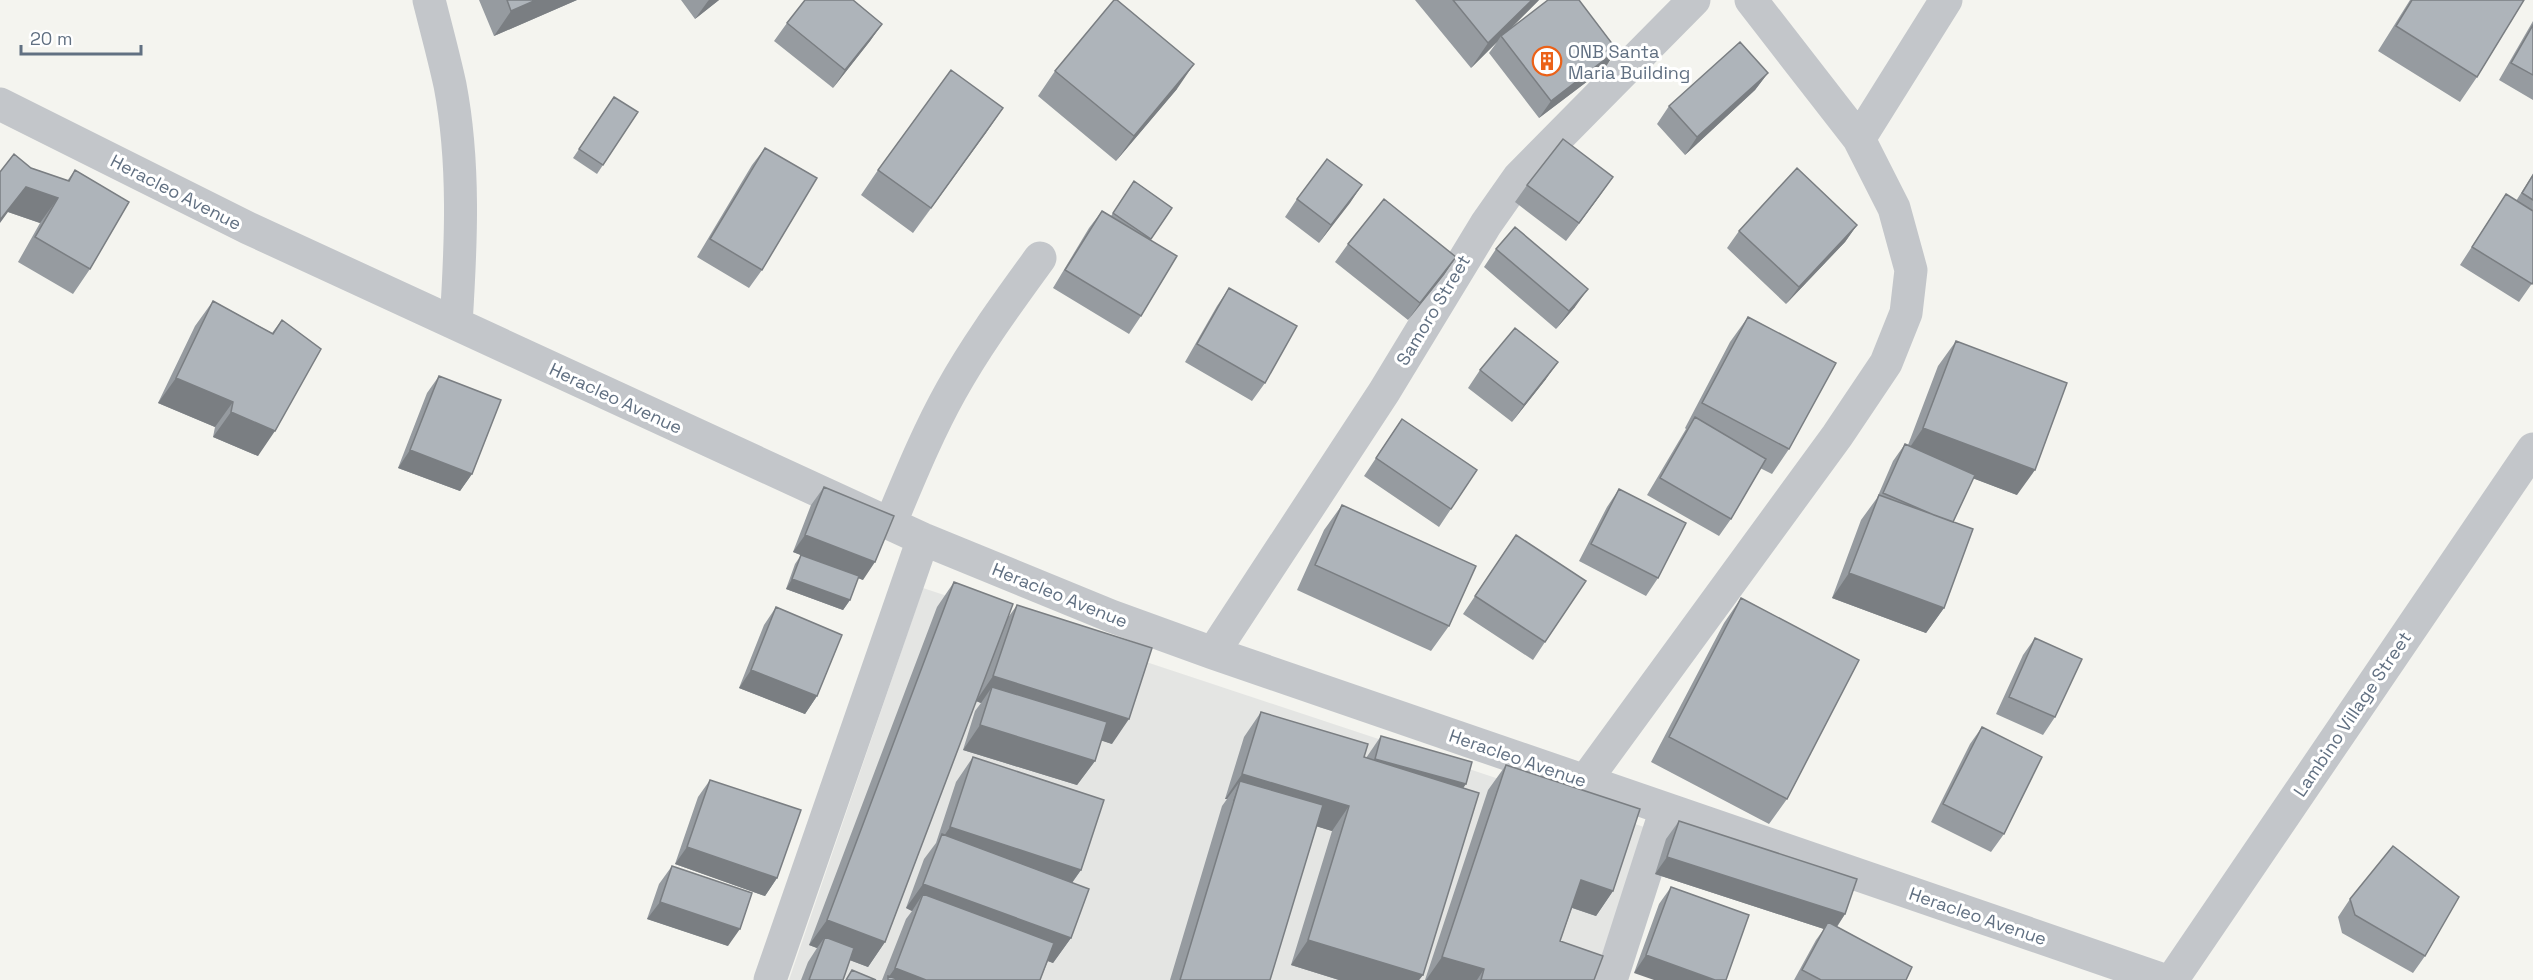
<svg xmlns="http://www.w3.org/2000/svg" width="2533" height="980" font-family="'Space Grotesk',sans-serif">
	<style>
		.built { fill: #e4e5e3 }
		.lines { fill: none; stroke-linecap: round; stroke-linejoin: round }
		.minor { stroke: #c3c6ca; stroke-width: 33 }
		.wall { fill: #969ba0 }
		.shaded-wall { fill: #7a7e82 }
		.building { fill: #aeb4ba; stroke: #7a7e82; stroke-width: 1.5 }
		.labels { text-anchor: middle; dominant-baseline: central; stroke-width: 6; stroke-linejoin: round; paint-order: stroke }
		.poi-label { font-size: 18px; fill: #617082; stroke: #fff; text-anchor: start }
		.street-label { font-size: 18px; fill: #617082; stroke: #fff }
	</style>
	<rect width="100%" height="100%" fill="#f4f4ef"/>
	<!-- built -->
	<path class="built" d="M923 588 1647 828 1595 980H789Z"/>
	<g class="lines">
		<!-- minor -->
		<path class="minor" d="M429 0C436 28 444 57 450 85 465 163 461 246 456 324
			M0 104 248 228 923 539 1111 616 1213 653 2164 980
			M1859 139 1946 0
			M890 524C909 479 927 434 951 391 977 344 1009 301 1040 258
			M1213 653 1384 392 1486 224 1519 177 1694 0
			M1585 781 1837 436 1886 363 1906 313 1911 270 1894 208 1859 139 1751 0
			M770 980 923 539
			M1611 980 1666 809
			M2172 980 2533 449"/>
	</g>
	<!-- wall -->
	<path class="wall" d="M479 0H577L494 36Z
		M681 0H719L695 19Z
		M1415 0H1539L1509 30 1605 68 1539 118 1489 53 1497 42 1471 68Z
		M2410 0H2524L2477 77 2460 102 2378 51Z
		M2533 21V100L2499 80Z
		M787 23 882 24 870 41 833 88 774 41Z
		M1055 71 1177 89 1116 161 1038 96Z
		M1768 73 1755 90 1685 155 1657 124 1669 106Z
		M614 97 603 165 597 174 573 158Z
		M1003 108 913 233 861 195 878 170Z
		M765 148 762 270 749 288 697 257 752 165Z
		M31 168 67 181 75 170 90 269 73 294 18 262 40 223 8 212Z
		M2533 174V282L2519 302 2460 265 2506 194 2516 201Z
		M1134 181 1172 208 1150 240 1141 316 1129 334 1053 288 1089 228 1102 211 1111 216Z
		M1362 185 1319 243 1285 217 1297 199Z
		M1527 185 1601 194 1566 241 1515 202Z
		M1857 225 1845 242 1786 304 1727 248 1739 231Z
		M1348 244 1456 257 1444 275 1408 320 1335 262Z
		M1496 249 1575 307 1556 329 1484 267Z
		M1229 288 1265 383 1252 401 1185 362 1217 306Z
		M213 301 272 333 282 320 258 456 213 437 215 427 158 403 195 326Z
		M1748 317 1789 449 1772 474 1760 468 1731 519 1719 536 1647 495 1686 429 1685 428 1730 342Z
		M1956 341 2017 495 1973 478 1953 522 1944 608 1926 633 1832 598 1861 520 1877 498 1893 461 1905 444 1908 445 1938 366Z
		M1480 370 1546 379 1512 422 1468 388Z
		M439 376 472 474 460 491 398 468 427 393Z
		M1402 419 1451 509 1439 527 1364 476Z
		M824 487 863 580 858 578 850 600 843 610 786 589 795 564 801 555 793 552 811 505Z
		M1619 489 1658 578 1646 596 1579 561 1607 507Z
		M1342 505 1449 626 1431 651 1297 590 1324 530Z
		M1516 535 1545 642 1533 660 1463 614Z
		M954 582 1007 619 1017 605 1112 744 1101 740 1095 761 1077 785 963 750 975 711 981 703 976 701 885 942 868 967 850 960 843 980H801L808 962 817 948 809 945 937 607Z
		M1741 598 1787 799 1769 824 1651 762 1724 623Z
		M776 607 817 696 805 714 739 688 764 625Z
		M2035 638 2055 717 2043 735 1996 714 2023 655Z
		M1261 712 1366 758 1381 736 1464 788 1423 975 1419 980H1339L1291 965 1332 831 1316 826 1270 980H1170L1222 806 1227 799H1225L1244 737Z
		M1982 727 2004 834 1991 852 1931 822 1970 744Z
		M973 757 1081 870 1072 883 1071 938 1053 963 1048 961 1040 980H882L906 919 912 911 906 908 924 859 936 843 956 782Z
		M1506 765 1613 891 1596 916 1572 908 1560 941 1594 980H1425L1488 790Z
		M710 780 777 878 765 896 675 864 698 797Z
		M1679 821 1845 914 1837 927 1906 980H1794L1816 940 1824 929 1655 874 1666 839Z
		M672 866 728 946 647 919 659 884Z
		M1671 887 1749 915 1634 973 1659 904Z
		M2350 899 2425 956 2413 973 2342 933 2338 917Z"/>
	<!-- shaded-wall -->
	<path class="shaded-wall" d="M536 0H577L494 36 511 11Z
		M709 0H719L695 19 708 1Z
		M1532 0H1539L1502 37 1501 36 1497 42 1471 68 1488 43Z
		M882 24 870 41 833 88 845 70Z
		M1617 50 1605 68 1539 118 1551 101Z
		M1194 64 1177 89 1116 161 1134 136Z
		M1768 73 1755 90 1685 155 1697 137Z
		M1003 108 986 133 913 233Z
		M1613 177 1601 194 1566 241 1579 223Z
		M1362 185 1350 203 1319 243 1331 225Z
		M26 187 58 198 40 223 8 212 0 223V220Z
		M1857 225 1845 242 1786 304 1799 287Z
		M1456 257 1444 275 1408 320 1420 303Z
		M1588 289 1575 307 1556 329 1569 311Z
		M1558 362 1546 379 1512 422 1524 405Z
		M176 378 233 402 215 427 158 403Z
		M231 412 275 431 258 456 213 437Z
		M1923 428 2035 470 2017 495 1906 453Z
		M410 450 472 474 460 491 398 468Z
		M805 535 875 562 863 580 793 552Z
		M1849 573 1944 608 1926 633 1832 598Z
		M792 579 850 600 843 610 786 589Z
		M751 670 817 696 805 714 739 688Z
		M993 676 1129 719 1112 744 987 704 992 687 981 703 976 701Z
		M980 725 1095 761 1077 785 963 750Z
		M1375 759 1466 784 1449 809 1357 784Z
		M1242 774 1349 806 1332 831 1233 801 1240 781 1227 799H1225Z
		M950 827 1081 870 1063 895 938 845Z
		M687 847 777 878 765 896 675 864Z
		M1667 857 1845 914 1833 932 1828 922 1824 929 1655 874Z
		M1581 880 1613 891 1596 916 1564 905Z
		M923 884 1071 938 1053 963 916 912 923 894 912 911 906 908Z
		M660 902 740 929 728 946 647 919Z
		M827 920 885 942 868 967 820 949 825 937 817 948 809 945Z
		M1308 940 1423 975 1419 980H1339L1291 965Z
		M1646 955 1715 980H1654L1634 973Z
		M1442 957 1484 969 1477 980H1426Z
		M895 968 926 980H888V978Z"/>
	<!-- building -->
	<path class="building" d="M507 0H536L511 11Z
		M805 0H853L882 24 845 70 787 23Z
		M1114 0H1117L1194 64 1134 136 1055 71Z
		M1453 0H1532L1488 43Z
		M1548 0H1579L1617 50 1551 101 1501 36Z
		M2412 0H2524L2477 77 2396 26Z
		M2533 25V75L2511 63Z
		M1740 42 1768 73 1697 137 1669 106Z
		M951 70 1003 108 931 208 878 170Z
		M614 97 638 112 603 165 579 149Z
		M1563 139 1613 177 1579 223 1527 185Z
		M765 148 817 178 762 270 710 239Z
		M14 154 31 168 69 181 75 170 129 202 90 269 35 237 58 198 26 187 0 220V172Z
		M1327 159 1362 185 1331 225 1297 199Z
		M1797 168 1857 225 1799 287 1739 231Z
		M2533 175V200L2522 193Z
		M1134 181 1172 208 1151 239 1113 213Z
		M2506 194 2533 211V282L2532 284 2472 247Z
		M1384 199 1456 257 1420 303 1348 244Z
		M1102 211 1177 256 1141 316 1065 270Z
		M1515 227 1588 289 1569 311 1496 249Z
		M1229 288 1297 326 1265 383 1197 344Z
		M213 301 273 334 282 320 321 349 275 431 231 412 233 402 176 378Z
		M1748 317 1836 363 1789 449 1702 403Z
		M1515 328 1558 362 1524 405 1480 370Z
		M1956 341 2067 383 2035 470 1923 428Z
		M439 376 501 400 472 474 410 450Z
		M1695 417 1766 459 1731 519 1660 478Z
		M1402 419 1477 470 1451 509 1376 458Z
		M1905 444 1975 475 1953 522 1934 515 1883 493Z
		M824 487 894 516 875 562 805 535Z
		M1619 489 1686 523 1658 578 1591 544Z
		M1879 495 1973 529 1944 608 1849 573Z
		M1342 505 1476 566 1449 626 1315 565Z
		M1516 535 1586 581 1545 642 1475 596Z
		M801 555 859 576 850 600 792 579Z
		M954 582 1013 604 885 942 827 920Z
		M1741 598 1859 660 1787 799 1669 737Z
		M1017 605 1152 648 1129 719 993 676Z
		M776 607 842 635 817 696 751 670Z
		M2035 638 2082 659 2055 717 2009 697Z
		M992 687 1107 722 1095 761 980 725Z
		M1261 712 1368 744 1364 757 1479 793 1423 975 1308 940 1349 806 1242 774Z
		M1982 727 2042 757 2004 834 1943 804Z
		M1381 736 1472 762 1466 784 1375 759Z
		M973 757 1104 800 1081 870 950 827Z
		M1506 765 1640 809 1613 891 1581 880 1560 941 1603 956 1594 980H1481L1484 969 1442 957Z
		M710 780 801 810 777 878 687 847Z
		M1240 781 1323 805 1270 980H1180Z
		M1679 821 1857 879 1845 914 1667 857Z
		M942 834 1089 889 1071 938 923 884Z
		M2393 846 2459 897 2425 956 2355 915 2350 899Z
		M672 866 752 893 740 929 660 902Z
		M1671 887 1749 915 1726 980H1715L1646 955Z
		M923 894 1054 943 1040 980H926L895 968Z
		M1828 922 1912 967 1906 980H1821L1802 970Z
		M825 937 854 948 843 980H809Z
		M852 970 876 980H846Z
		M888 976 900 980H888Z"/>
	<!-- icons -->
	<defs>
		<g id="building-ring" transform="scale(1.5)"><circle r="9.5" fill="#fff" stroke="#eb6118" stroke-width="1.5"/><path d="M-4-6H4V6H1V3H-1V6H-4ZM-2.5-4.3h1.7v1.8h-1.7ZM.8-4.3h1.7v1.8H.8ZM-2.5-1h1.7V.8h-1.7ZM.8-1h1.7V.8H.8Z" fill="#eb6118"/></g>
	</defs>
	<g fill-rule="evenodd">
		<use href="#building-ring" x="1547" y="61"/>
	</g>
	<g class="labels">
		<!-- poi labels -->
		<g class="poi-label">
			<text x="1568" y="51">ONB Santa<tspan x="1568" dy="21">Maria Building</tspan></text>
		</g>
		<!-- street labels -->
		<g class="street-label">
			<text transform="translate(176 192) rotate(27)">Heracleo Avenue</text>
			<text transform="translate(1433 310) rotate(-59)">Samoro Street</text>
			<text transform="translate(616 398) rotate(25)">Heracleo Avenue</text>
			<text transform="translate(1060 595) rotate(22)">Heracleo Avenue</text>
			<text transform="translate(2352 714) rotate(-56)">Lambino Village Street</text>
			<text transform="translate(1518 758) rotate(19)">Heracleo Avenue</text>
			<text transform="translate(1978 916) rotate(19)">Heracleo Avenue</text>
		</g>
	</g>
	<!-- scale -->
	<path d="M21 45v9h120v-9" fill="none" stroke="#617082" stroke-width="3"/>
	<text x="30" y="45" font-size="18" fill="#617082" stroke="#ffffff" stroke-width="4.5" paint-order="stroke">20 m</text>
</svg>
